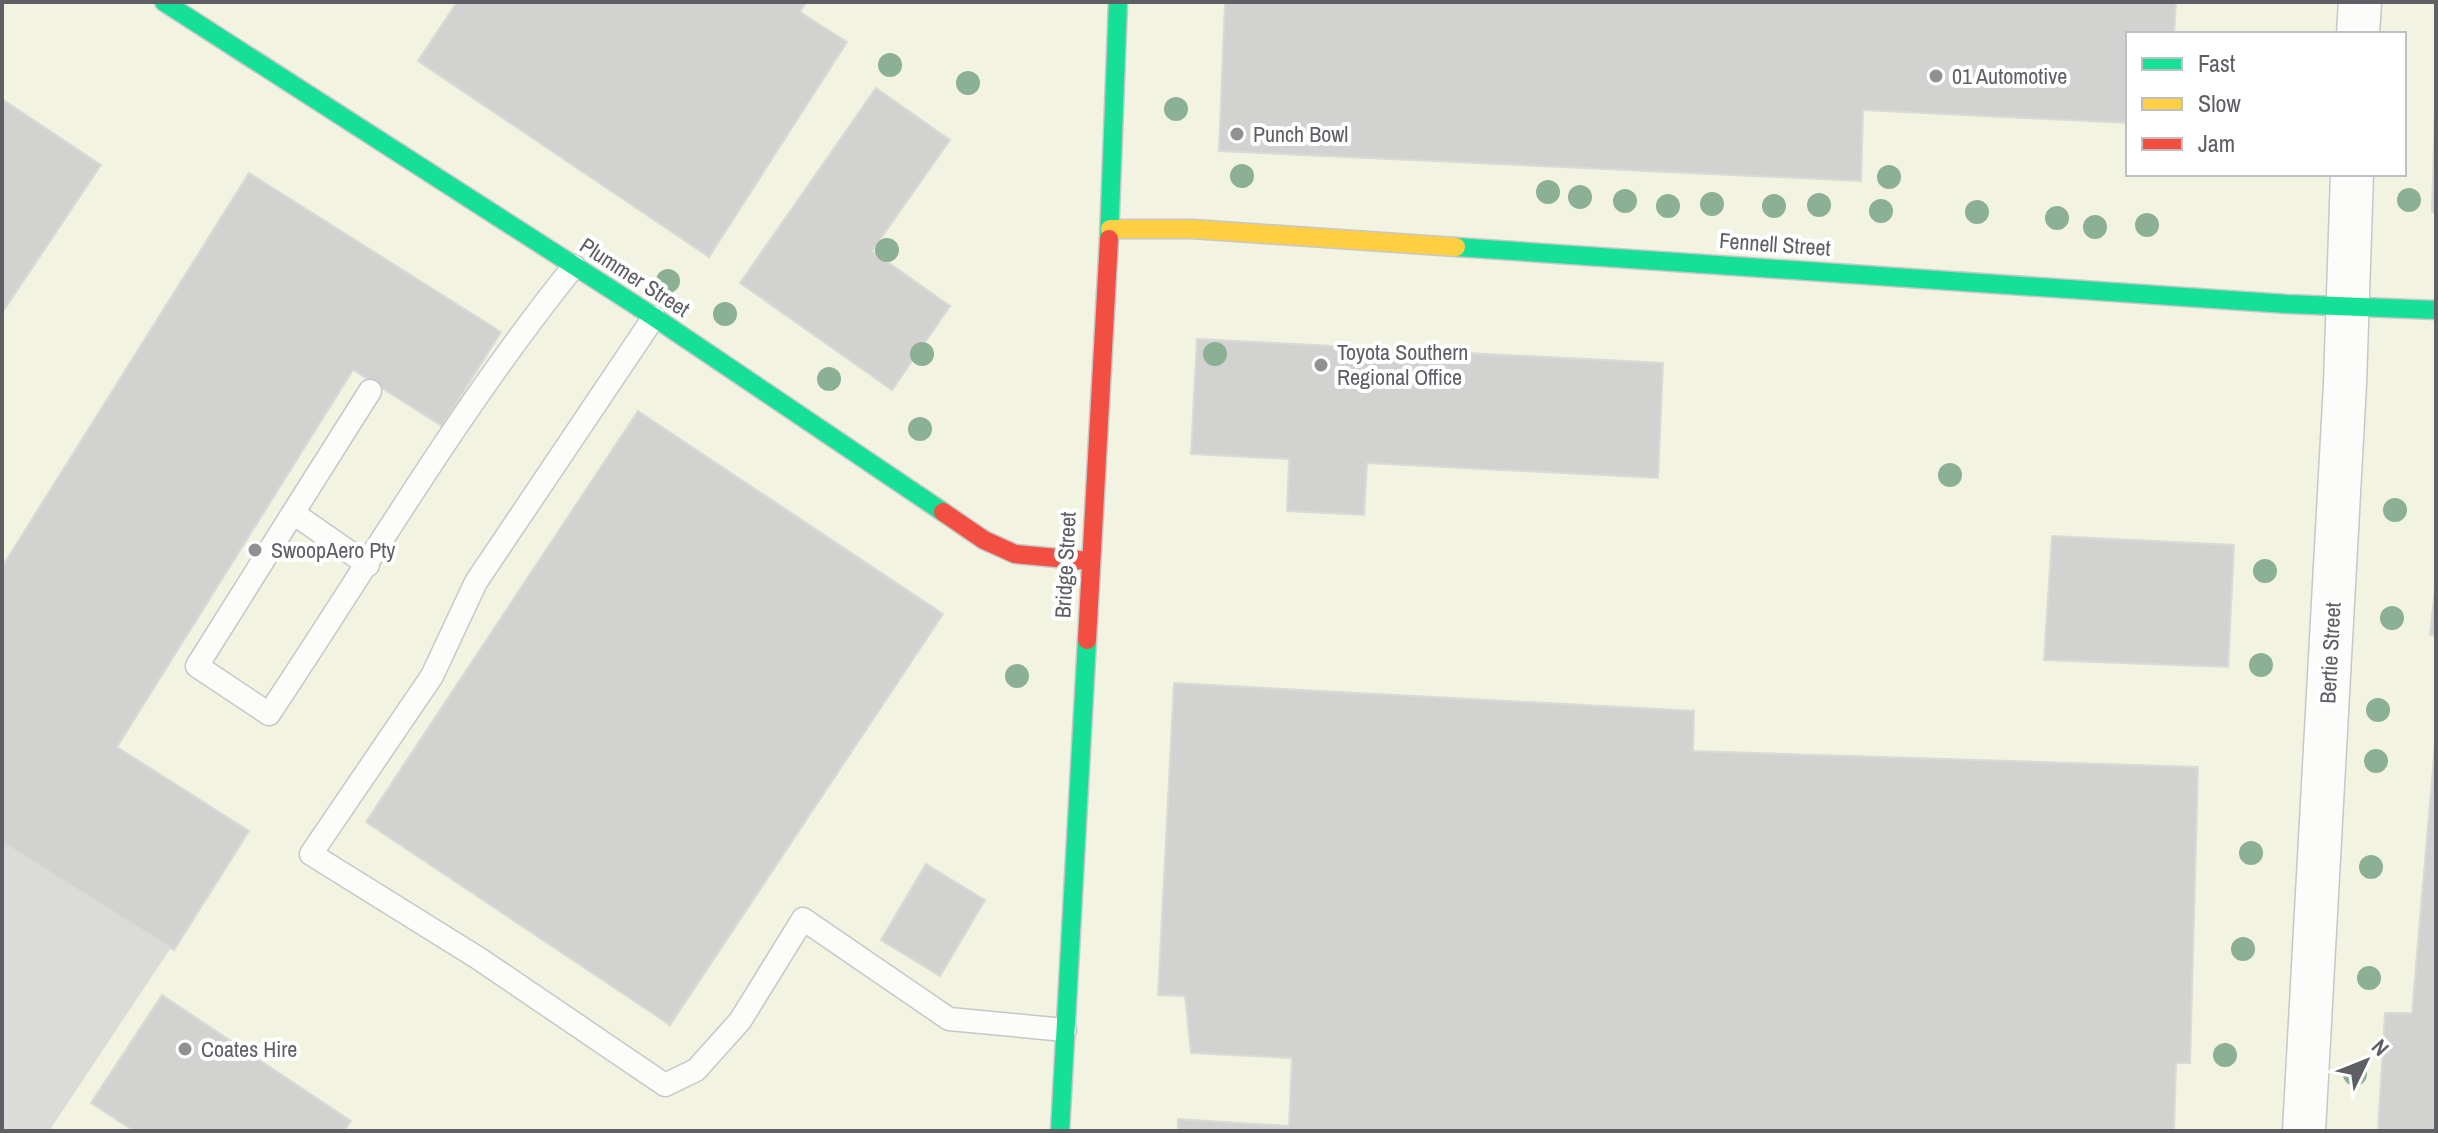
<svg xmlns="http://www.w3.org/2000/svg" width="2438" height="1133" font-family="'Archivo Narrow',sans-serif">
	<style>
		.commercial { fill: #f3f3e2; fill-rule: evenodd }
		.industrial { fill: #dbdbd7 }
		.building { fill: #d2d2d0; stroke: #dadad6; stroke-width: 2 }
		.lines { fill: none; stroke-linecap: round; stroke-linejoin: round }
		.lane-casing { stroke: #c7c7c7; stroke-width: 25 }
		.street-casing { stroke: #c7c7c7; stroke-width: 45 }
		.fast-casing { stroke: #c7c7c8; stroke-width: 21 }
		.slow-casing { stroke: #c7c7c8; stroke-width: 21 }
		.jam-casing { stroke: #c7c7c8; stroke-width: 21 }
		.lane { stroke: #fcfcfb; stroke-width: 22 }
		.street { stroke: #fcfcfb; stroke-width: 42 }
		.fast { stroke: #16e098; stroke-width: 18 }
		.slow { stroke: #ffcf43; stroke-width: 18 }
		.jam { stroke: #f24e42; stroke-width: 18 }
		.tree { fill: #8cb093 }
		.poi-dot { fill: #8f9092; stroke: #fff; stroke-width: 3 }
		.labels { text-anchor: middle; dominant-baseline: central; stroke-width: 8; stroke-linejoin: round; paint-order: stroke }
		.poi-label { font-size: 22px; fill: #5d5f64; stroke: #fff; text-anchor: start }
		.street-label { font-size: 22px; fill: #5d5f64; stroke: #fff }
	</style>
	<rect width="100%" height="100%" fill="#ebebe7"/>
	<!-- commercial -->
	<path class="commercial" d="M2 2H2436V1131H2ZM2128 34H2404V174H2128Z"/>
	<!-- industrial -->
	<path class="industrial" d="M2 832 172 946 49 1131H2Z"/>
	<!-- building -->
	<path class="building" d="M457 2H806L800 12 847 42 709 257 418 61Z
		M1225 2H2176L2174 34H2128V123L1863 110 1861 181 1219 151Z
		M2436 77V213L2432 212Z
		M876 88 950 140 872 251 950 306 892 390 740 283Z
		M2 99 101 165 2 313Z
		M249 173 501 332 442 426 353 370 117 747 249 831 174 950 2 842V567Z
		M1197 339 1663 363 1658 478 1367 463 1364 515 1287 511 1289 459 1191 454Z
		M638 411 943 614 670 1025 366 822Z
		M2052 536 2234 545 2228 667 2044 660Z
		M2436 579V635H2430Z
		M1174 683 1694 711 1693 751 2198 767 2190 1063H2176L2174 1131H1178V1119L1289 1126 1292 1058 1191 1053 1185 996 1158 995Z
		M2435 744 2436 1131H2378L2385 1013H2412Z
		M926 864 985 900 940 976 881 940Z
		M162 995 351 1121 344 1131H134L91 1103Z"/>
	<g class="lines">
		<!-- lane casing -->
		<g class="lane-casing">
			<path id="lane" d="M654 317 476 582 432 676 311 854 478 958 665 1085 696 1070 740 1021 803 919 949 1019 1065 1030
				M293 513 370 391
				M368 565 293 513 197 666 269 714C369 564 461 406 574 266"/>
		</g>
		<!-- street casing -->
		<g class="street-casing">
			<path id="street" d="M2358 34 2360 2
				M2304 1131 2345 384 2352 174"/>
		</g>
		<!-- fast casing -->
		<g class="fast-casing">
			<path id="fast" d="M164 2 654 317 943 512
				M1109 239 1118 2
				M1456 247 2287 304 2436 310
				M1060 1131 1087 640"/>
		</g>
		<!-- slow casing -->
		<g class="slow-casing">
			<path id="slow" d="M1110 229H1192L1456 247"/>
		</g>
		<!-- jam casing -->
		<g class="jam-casing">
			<path id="jam" d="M943 512 984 540 1015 554 1089 561
				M1087 640 1109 239"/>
		</g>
		<!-- lane -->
		<use href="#lane" class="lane"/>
		<!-- street -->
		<use href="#street" class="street"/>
		<!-- fast -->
		<use href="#fast" class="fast"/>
		<!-- slow -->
		<use href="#slow" class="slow"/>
		<!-- jam -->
		<use href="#jam" class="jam"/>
	</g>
	<!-- trees -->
	<g class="tree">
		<circle cx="890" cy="65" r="12"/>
		<circle cx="968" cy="83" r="12"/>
		<circle cx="1176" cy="109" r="12"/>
		<circle cx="1242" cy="176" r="12"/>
		<circle cx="1889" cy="177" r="12"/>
		<circle cx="1548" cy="192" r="12"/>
		<circle cx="1580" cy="197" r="12"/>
		<circle cx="2409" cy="200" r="12"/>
		<circle cx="1625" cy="201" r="12"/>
		<circle cx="1712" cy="204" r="12"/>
		<circle cx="1819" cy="205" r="12"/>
		<circle cx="1668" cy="206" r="12"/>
		<circle cx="1774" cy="206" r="12"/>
		<circle cx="1881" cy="211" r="12"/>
		<circle cx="1977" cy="212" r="12"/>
		<circle cx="2057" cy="218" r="12"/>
		<circle cx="2147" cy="225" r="12"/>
		<circle cx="2095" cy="227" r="12"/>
		<circle cx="887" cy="250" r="12"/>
		<circle cx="668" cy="281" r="12"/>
		<circle cx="725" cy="314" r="12"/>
		<circle cx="922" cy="354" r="12"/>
		<circle cx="1215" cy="354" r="12"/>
		<circle cx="829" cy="379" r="12"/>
		<circle cx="920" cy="429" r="12"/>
		<circle cx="1950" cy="475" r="12"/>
		<circle cx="2395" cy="510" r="12"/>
		<circle cx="2265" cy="571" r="12"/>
		<circle cx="2392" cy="618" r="12"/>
		<circle cx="2261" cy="665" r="12"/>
		<circle cx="1017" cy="676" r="12"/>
		<circle cx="2378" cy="710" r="12"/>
		<circle cx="2376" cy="761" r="12"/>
		<circle cx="2251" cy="853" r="12"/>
		<circle cx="2371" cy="867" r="12"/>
		<circle cx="2243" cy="949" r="12"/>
		<circle cx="2369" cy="978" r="12"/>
		<circle cx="2225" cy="1055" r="12"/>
		<circle cx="2355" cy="1074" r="12"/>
	</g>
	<!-- markers -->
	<g class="poi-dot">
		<circle cx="1936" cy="76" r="8"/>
		<circle cx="1237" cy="134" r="8"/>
		<circle cx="1321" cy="365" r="8"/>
		<circle cx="255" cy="550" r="8"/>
		<circle cx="185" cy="1049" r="8"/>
	</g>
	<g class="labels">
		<!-- poi labels -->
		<g class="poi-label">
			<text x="1952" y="76">01 Automotive</text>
			<text x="1253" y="134">Punch Bowl</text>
			<text x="1337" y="352">Toyota Southern<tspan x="1337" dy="25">Regional Office</tspan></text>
			<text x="271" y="550">SwoopAero Pty</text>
			<text x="201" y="1049">Coates Hire</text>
		</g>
		<!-- street labels -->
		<g class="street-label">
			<text transform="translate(1775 244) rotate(4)">Fennell Street</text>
			<text transform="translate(635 277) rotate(33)">Plummer Street</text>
			<text transform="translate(1065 565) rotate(-87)">Bridge Street</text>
			<text transform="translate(2330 653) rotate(-87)">Bertie Street</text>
		</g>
	</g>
	<!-- border -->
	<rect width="2438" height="1133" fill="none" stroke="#5d5f64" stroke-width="8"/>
	<!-- legend -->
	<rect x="2126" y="32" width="280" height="144" fill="#ffffff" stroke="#bebfc1" stroke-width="2"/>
	<rect x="2142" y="58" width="40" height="12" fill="#16e098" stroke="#bebfc1" stroke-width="2"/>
	<text x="2198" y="72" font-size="24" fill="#5d5f64">Fast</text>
	<rect x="2142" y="98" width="40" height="12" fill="#ffcf43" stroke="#bebfc1" stroke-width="2"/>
	<text x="2198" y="112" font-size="24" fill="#5d5f64">Slow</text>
	<rect x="2142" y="138" width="40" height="12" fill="#f24e42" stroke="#bebfc1" stroke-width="2"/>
	<text x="2198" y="152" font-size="24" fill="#5d5f64">Jam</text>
	<!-- north arrow -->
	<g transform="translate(2366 1061) rotate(47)" stroke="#ffffff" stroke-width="6" paint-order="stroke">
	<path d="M0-6L14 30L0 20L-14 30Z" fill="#5d5f64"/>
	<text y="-12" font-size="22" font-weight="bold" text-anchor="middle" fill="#5d5f64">N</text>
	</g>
</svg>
